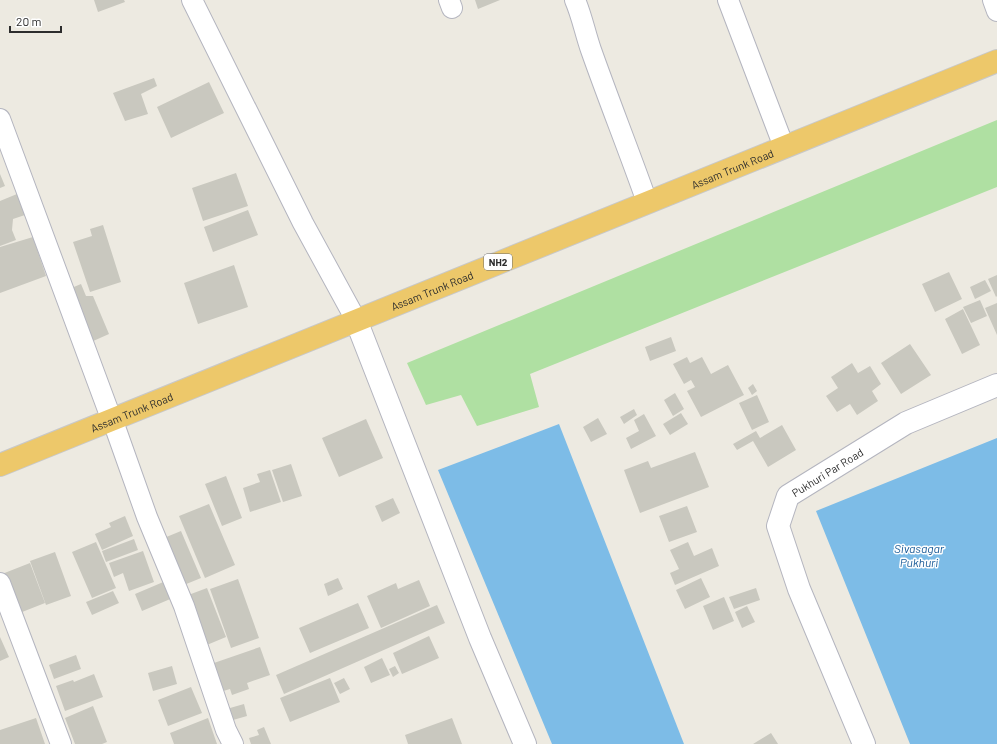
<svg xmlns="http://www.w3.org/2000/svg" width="997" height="744" font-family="Barlow,sans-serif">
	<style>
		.green { fill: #afe0a2 }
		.water { fill: #7dbce7 }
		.building { fill: #c9c8bf }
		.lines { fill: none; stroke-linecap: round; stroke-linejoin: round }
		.minor-casing { stroke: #b4b5bf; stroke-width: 22 }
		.tertiary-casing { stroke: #b4b5bf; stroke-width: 24 }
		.trunk-casing { stroke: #c8c8c8; stroke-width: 24 }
		.minor { stroke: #fff; stroke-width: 20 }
		.tertiary { stroke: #fff; stroke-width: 22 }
		.trunk { stroke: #edc86a; stroke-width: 22 }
		.labels { text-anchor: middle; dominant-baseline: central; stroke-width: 3; stroke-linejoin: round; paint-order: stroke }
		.shield { fill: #fff; stroke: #6c6c6c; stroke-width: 1 }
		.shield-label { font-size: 10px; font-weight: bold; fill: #2d2d2d }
		.street-label { font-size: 11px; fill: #2d2d2d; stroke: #fff }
		.water-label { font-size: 12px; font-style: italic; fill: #185a97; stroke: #fff }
	</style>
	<rect width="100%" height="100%" fill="#edeae1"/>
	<!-- green -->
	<path class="green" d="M997 120V187L530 374 539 407 477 426 461 395 426 405 407 363Z"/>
	<!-- water -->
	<path class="water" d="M559 424 684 744H552L438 470Z
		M997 438V744H910L816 511Z"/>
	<!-- building -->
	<path class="building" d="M94 0H124L125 2 98 12Z
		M475 0H500L478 9Z
		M154 78 157 86 141 94 148 114 125 121 113 93Z
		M209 82 224 113 171 138 157 107Z
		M236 173 248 206 203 221 192 188Z
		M0 174 5 186 0 188Z
		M17 194 25 215 13 219 12 230 16 240 0 246V201Z
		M248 210 258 235 213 252 204 227Z
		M103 225 121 282 90 292 73 242 92 236 90 229Z
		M33 237 46 276 0 293V247Z
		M234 265 248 307 198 324 184 283Z
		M949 272 962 299 935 312 922 284Z
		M997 275V296L996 297 988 279Z
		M985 280 991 291 975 299 970 287Z
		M81 284 86 296H93L109 334 91 342 69 289Z
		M980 300 987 316 971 323 963 307Z
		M997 303V335L985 308Z
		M963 309 980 345 962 354 945 319Z
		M671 337 676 351 650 361 645 347Z
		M910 344 931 375 901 394 881 363Z
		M687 357 690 363 702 357 711 374 728 365 744 395 701 417 687 391 695 387 691 380 684 384 673 364Z
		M852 363 858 373 870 366 881 384 872 391 878 401 857 415 850 404 837 412 826 396 838 388 831 377Z
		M753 384 757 391 752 395 748 388Z
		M675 393 684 409 673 416 664 400Z
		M757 395 769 422 752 430 739 403Z
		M634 409 637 415 624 424 620 417Z
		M681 413 688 424 670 435 663 424Z
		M644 414 656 436 631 449 626 438 639 431 634 420Z
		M598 418 607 434 591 442 583 427Z
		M366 419 383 458 339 477 322 438Z
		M782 425 796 450 768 467 753 441 737 450 733 444 756 431 760 438Z
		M695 452 709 487 640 513 624 470 648 461 651 468Z
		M291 464 302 496 283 502 272 470Z
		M270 470 281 502 250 512 243 488 260 482 257 474Z
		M226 476 242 518 222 526 205 484Z
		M393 498 400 513 382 522 375 506Z
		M209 504 235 565 205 578 179 516Z
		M687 506 697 532 669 542 659 516Z
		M125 516 133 536 102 550 95 534 111 527 109 523Z
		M181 531 201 578 179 587 159 540Z
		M134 539 138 550 106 562 102 551Z
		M96 542 116 588 92 598 72 552Z
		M688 542 694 556 712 548 719 566 675 585 670 573 679 569 670 550Z
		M143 551 154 582 129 591 123 573 114 577 109 563Z
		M55 552 71 596 46 605 30 561Z
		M30 563 45 603 17 614 2 574Z
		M338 578 343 589 328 596 324 584Z
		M701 578 710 597 685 609 676 590Z
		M238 579 259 638 231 648 210 589Z
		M168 580 175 597 142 611 135 594Z
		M419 580 430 606 381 628 367 596 396 583 398 589Z
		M207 588 226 637 202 647 183 597Z
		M756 588 760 600 734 609 729 597Z
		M113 591 119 603 92 615 86 602Z
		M724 597 734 621 713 630 703 606Z
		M358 603 369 628 310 653 299 628Z
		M437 605 445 623 284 694 276 675Z
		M747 606 755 622 742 628 735 612Z
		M429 636 439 658 402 674 393 653Z
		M0 637 9 657 0 661Z
		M260 647 270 675 247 683 249 689 232 695 230 689 220 692 211 664Z
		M76 655 81 669 54 679 49 665Z
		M382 658 390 675 371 683 364 667Z
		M172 666 177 684 153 691 148 673Z
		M395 666 399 673 393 677 389 669Z
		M94 674 103 697 65 711 56 686 73 680 74 682Z
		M330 678 340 702 290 722 280 698Z
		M344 678 350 689 340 694 334 683Z
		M191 687 202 713 168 726 158 700Z
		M244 704 247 716 226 722 223 710Z
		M93 706 107 742 102 744H75L65 718Z
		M36 718 45 744H0V730Z
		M208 718 217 744H174L170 733Z
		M452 718 462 744H408L405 735Z
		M264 727 271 744H251L249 738 259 735 257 730Z
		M771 733 778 744H753Z"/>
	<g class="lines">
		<!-- minor casing -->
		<g class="minor-casing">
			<path id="minor" d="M192 0 303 223 356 320
				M449 0 452 8
				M575 0C582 16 585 33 591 50 609 101 629 151 647 202
				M728 0 784 147
				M993 0 997 11
				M0 119 111 418 110 420 115 427 147 517 184 606 226 730 233 744
				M0 583 61 744"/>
		</g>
		<!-- tertiary casing -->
		<g class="tertiary-casing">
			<g id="tertiary">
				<path d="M356 320 480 638 525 744"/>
				<path id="s1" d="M864 744 799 589 778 526 788 496 906 423 997 385"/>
			</g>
		</g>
		<!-- trunk casing -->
		<g class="trunk-casing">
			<g id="trunk">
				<path id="s2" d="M0 465 997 61"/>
			</g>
		</g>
		<!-- minor -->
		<use href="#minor" class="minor"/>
		<!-- tertiary -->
		<use href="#tertiary" class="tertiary"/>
		<!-- trunk -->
		<use href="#trunk" class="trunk"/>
	</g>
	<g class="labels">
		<!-- shield labels -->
		<rect class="shield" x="484" y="254" width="28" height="16" rx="3"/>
		<g class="shield-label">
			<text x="498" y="262">NH2</text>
		</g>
		<!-- street labels -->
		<g class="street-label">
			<text stroke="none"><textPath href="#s2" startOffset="790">Assam Trunk Road</textPath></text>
			<text stroke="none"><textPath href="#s2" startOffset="466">Assam Trunk Road</textPath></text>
			<text stroke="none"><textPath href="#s2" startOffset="142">Assam Trunk Road</textPath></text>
			<text stroke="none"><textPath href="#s1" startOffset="312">Pukhuri Par Road</textPath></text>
		</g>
		<!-- water labels -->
		<g class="water-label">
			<text x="919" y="548">Sivasagar<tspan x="919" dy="14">Pukhuri</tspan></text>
		</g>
	</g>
	<!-- scale -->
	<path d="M10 26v6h51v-6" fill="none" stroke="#2d2d2d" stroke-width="2"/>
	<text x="16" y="26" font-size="12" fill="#2d2d2d" stroke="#ffffff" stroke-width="3" paint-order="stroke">20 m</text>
</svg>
